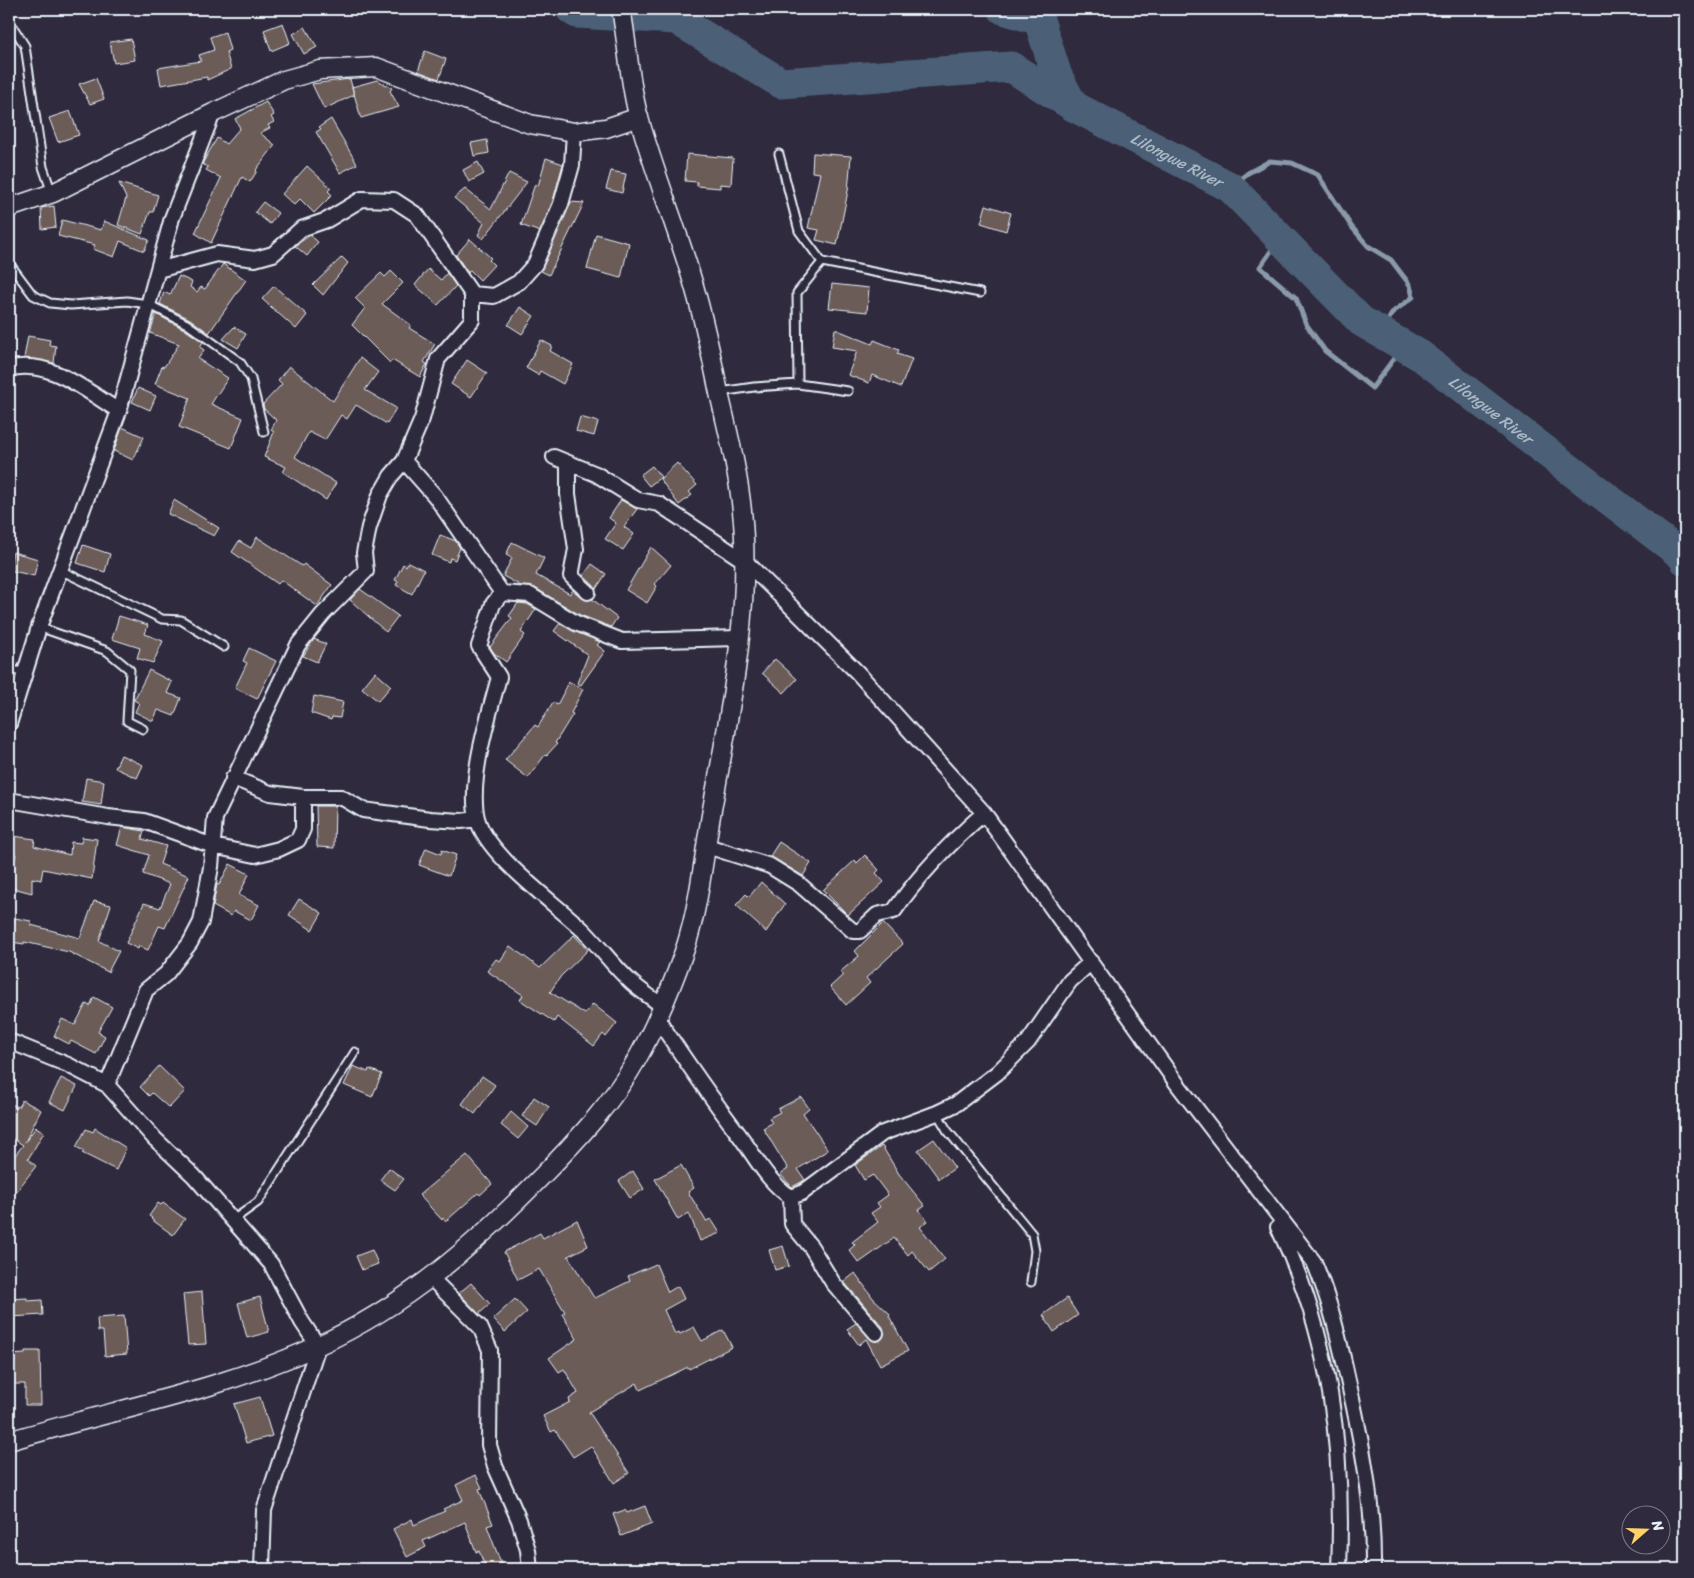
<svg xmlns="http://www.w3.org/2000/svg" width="1694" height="1578" font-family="Sriracha,sans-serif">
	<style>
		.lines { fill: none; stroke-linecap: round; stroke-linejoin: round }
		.stream { stroke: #8a9aab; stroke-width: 5 }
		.river { stroke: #4c6077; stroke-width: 31 }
		.building { fill: #6c5c59; stroke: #e8f1f8 }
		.service-casing { stroke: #e8f1f8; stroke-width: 11 }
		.minor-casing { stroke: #e8f1f8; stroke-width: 18 }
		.tertiary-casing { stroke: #e8f1f8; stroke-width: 21 }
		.service { stroke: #2f2a3d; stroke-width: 7 }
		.minor { stroke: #2f2a3d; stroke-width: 14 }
		.tertiary { stroke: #2f2a3d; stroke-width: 18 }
		.labels { text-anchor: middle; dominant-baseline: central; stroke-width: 4.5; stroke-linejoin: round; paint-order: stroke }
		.water-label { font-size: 16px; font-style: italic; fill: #aab7c4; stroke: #2f2a3d }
	</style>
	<rect width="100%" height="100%" fill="#2f2a3d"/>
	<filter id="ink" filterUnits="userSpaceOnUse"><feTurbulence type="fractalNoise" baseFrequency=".02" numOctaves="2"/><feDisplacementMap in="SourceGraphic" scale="10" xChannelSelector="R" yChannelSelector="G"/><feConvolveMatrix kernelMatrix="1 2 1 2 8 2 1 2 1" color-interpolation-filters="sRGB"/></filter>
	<g filter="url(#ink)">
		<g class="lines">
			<!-- stream -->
			<path class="stream" d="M1230 187 1248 173 1270 161 1292 163 1318 175 1351 226 1368 246 1391 260 1410 285 1413 297 1393 312 1381 332
				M1280 238 1260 267 1296 298 1306 324 1325 351 1372 388 1398 353 1408 348"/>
			<!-- river -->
			<g class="river">
				<path id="s1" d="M571 9 577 13 676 19 781 83 1011 67 1073 106 1230 187 1361 321 1421 356 1683 556 1685 560"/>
				<path d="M1003 9 1039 20 1057 76 1073 106"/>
			</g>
		</g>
		<!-- building -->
		<path class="building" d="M283 23 290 43 271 51 264 30Z
			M305 27 317 47 304 54 293 34Z
			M225 32 230 50 226 52 231 69 207 80V77L161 85 158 68 201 61 199 55 214 50 210 37Z
			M131 39 135 60 114 63 110 42Z
			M425 51 446 59 439 79 418 71Z
			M96 78 104 99 90 104 79 84Z
			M350 79 354 95 324 109 312 84Z
			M377 80 392 88 390 91 399 107 361 118 352 87Z
			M266 102 274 115 271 117 274 122 268 125 270 128 260 133 275 145 256 170 257 171 250 182 242 177 211 243 195 233 221 178 206 170 208 167 202 164 217 138 226 144 240 128 235 119Z
			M70 111 79 135 58 142 49 118Z
			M331 119 357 164 340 173 316 132 321 129 319 127Z
			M487 140 489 153 474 156 471 143Z
			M813 153 851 156 848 191 837 245 816 240 819 230 808 228 820 173 812 172Z
			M687 154 733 158 731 185 720 184V188L697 186V182L685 181Z
			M546 158 563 164 553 201 540 232 521 225 535 184 538 186Z
			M478 162 484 174 469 182 463 170Z
			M307 166 331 188 328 191 332 195 314 213 300 199 294 205 282 194Z
			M611 171 626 174 622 193 606 189Z
			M509 173 527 182 483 239 478 235 484 223 454 198 465 189 491 209Z
			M119 183 158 195 153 212H150L142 234 118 225 126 198Z
			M263 202 278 213 270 224 255 212Z
			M571 202 584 203 549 275 541 271Z
			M986 205 1011 213 1006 231 981 223Z
			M54 206 56 227 42 229 41 208Z
			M62 220 101 230 104 221 149 240 144 251 120 241 114 257 93 249 95 245 58 236Z
			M596 234 629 243 621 278 587 269Z
			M310 235 318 242 307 256 295 246Z
			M470 239 491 258 489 260 494 265 480 280 470 270 468 273 456 255Z
			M342 257 348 263 323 295 313 285Z
			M223 264 246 280 209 333 190 319 160 304 164 292 170 295 179 276 192 282 190 287 197 292 201 287 205 289Z
			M428 269 441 280 447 273 456 286 438 305 415 285Z
			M391 271 403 283 382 304 411 325 409 328 435 344 424 362 427 364 420 377 392 360 390 363 352 325 365 308 355 298 381 273 385 277Z
			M832 284 869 288 867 312 829 308Z
			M274 286 307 315 296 329 262 299Z
			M520 307 534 316 522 334 508 325Z
			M156 314 184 329 203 342 200 347 204 350 198 359 228 378 211 404 243 418 231 448 179 427 190 398 155 384 162 366 164 367 179 344 150 333Z
			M234 327 246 334 238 348 223 339Z
			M835 329 872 344 874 340 899 350 897 354 912 359 901 387 872 375 869 383 848 375 857 351 832 347Z
			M28 336 50 340 49 345 56 346 54 363 24 358Z
			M541 340 552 346 550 351 573 364 563 384 540 371 538 375 526 368Z
			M360 358 378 372 365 390 396 408 387 424 356 405 347 419 341 415 325 440 309 432 295 457 336 483 326 500 283 472 286 467 264 457 274 432 271 430 276 420 264 409 263 404 282 384 278 380 289 366 333 401Z
			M467 360 487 373 471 397 451 384Z
			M138 388 156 396 150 410 132 402Z
			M580 417 598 422 594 436 576 431Z
			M122 427 144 437 133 460 114 451Z
			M677 463 697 485 689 492 692 495 679 505 660 479Z
			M652 466 661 477 649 486 640 475Z
			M174 500 219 528 214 536 168 514Z
			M621 500 637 509 624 527 634 534 623 550 605 539 616 523 609 518Z
			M440 535 456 541 460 548 455 560 450 558 449 562 432 555Z
			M257 537 302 566 304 564 332 585 317 606 281 580 278 584 232 552 239 541 251 548Z
			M512 542 544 558 536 575 570 594 573 590 586 600 592 599 617 618 611 627 580 615 535 588 521 586 503 576 512 558 506 555Z
			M83 545 110 554 105 572 77 563Z
			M651 547 671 565 655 584 657 586 647 603 626 590Z
			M13 552 38 559 34 576 9 570Z
			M408 562 424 570 412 594 396 585 398 581 395 580 403 564 406 566Z
			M592 564 606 574 596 589 583 576Z
			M360 589 398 616 386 632 350 600Z
			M518 603 527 604 536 609 521 632 525 635 506 662 494 653 490 647 512 618 509 616Z
			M119 616 148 625 145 634 163 641 153 663 137 658 140 648 112 639Z
			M560 623 600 642 597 645 605 651 581 685 577 683 588 655 554 631Z
			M314 639 326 644 317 662 303 656Z
			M249 648 276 661 257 699 235 688 247 663 243 661Z
			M775 659 797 679 784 693 762 673Z
			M149 670 172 682 167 693 181 698 174 716 158 710 153 721 135 712 139 703 134 700Z
			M375 672 391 686 378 701 362 688Z
			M569 682 583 689 571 713 573 714 555 743 557 744 546 756 545 755 528 778 505 760 535 725 538 727 553 702 557 705Z
			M314 696 343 702 340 718 332 717 331 720 311 713Z
			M121 755 143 765 137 778 115 768Z
			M86 778 104 781 101 805 82 802Z
			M316 806H335L334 848 317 847Z
			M122 827 144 831 142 839 166 846 160 864 189 876 165 928 159 926 148 950 139 946 138 949 126 943 144 903 160 908 170 884 143 874 149 855 117 845Z
			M13 836 35 839 34 846 70 855 71 842 81 843 82 837 97 839 92 879 43 869 41 880 32 878V893L9 887 16 854H11Z
			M779 842 811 863 803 876 770 856Z
			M426 848 441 854 442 850 456 855 449 876 419 865Z
			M865 855 879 870 876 873 884 882 848 915 823 890 855 860 857 863Z
			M230 864 249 874 239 895 259 905 251 920 234 911 231 916 213 906 217 884 219 885Z
			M761 882 785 904 766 932 736 905 746 894 749 897Z
			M299 899 322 913 312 930 289 915Z
			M94 901 111 905 99 941 119 951 108 972 69 952 24 942V944L11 942 15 918 31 921V925L80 938Z
			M883 923 903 944 866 978 870 983 846 1005 830 987 843 975 840 972 859 956 855 951Z
			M574 935 588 950 561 976 550 992 585 1014 593 1004 617 1023 606 1037 603 1034 594 1046 557 1017 554 1022 520 1000 523 995 487 971 496 959 500 961 510 946 540 968Z
			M94 997 112 1007 98 1032 105 1036 96 1054 71 1041 69 1044 54 1036 62 1019 75 1025 86 1004 90 1006Z
			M159 1066 185 1091 169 1108 152 1093 149 1096 140 1087Z
			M353 1066 368 1072 369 1069 382 1074 372 1097 344 1085Z
			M482 1076 495 1085 475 1114 462 1104Z
			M61 1078 77 1086 65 1110 49 1102Z
			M534 1097 549 1107 537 1126 522 1116Z
			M801 1097 809 1108 803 1113 828 1150 798 1169 805 1180 792 1187 780 1174 788 1169 763 1128 772 1123 769 1118 780 1112 778 1109Z
			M22 1100 41 1110 25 1142 36 1127 44 1132 28 1159 36 1166 9 1201V1180L15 1170 9 1163 23 1145 9 1136V1103L18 1107Z
			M511 1112 528 1127 518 1139 501 1125Z
			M95 1128 126 1148 116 1170 82 1153 84 1151 76 1147 86 1129 93 1132Z
			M934 1139 955 1168 939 1179 918 1150Z
			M882 1146 899 1174 925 1206 919 1210 928 1221 920 1227 945 1259 929 1272 912 1251 908 1255 894 1238 859 1263 849 1250 855 1245 852 1242 878 1222 871 1213 880 1207 877 1203 888 1195 873 1175 864 1180 855 1165Z
			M467 1155 492 1184 480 1195 478 1193 446 1221 443 1218 442 1220 419 1195Z
			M681 1165 694 1188 688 1192 706 1221 711 1219 720 1233 700 1241 689 1213 678 1220 655 1179Z
			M389 1168 404 1179 395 1190 380 1180Z
			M633 1171 644 1189 630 1198 619 1181Z
			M158 1203 161 1205 163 1203 185 1219 173 1235 151 1219 152 1218 149 1216Z
			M577 1220 588 1246 568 1256 593 1296 595 1298 630 1281 628 1276 656 1264 668 1292 678 1286 684 1299 664 1310 675 1334 679 1332 680 1334 694 1327 702 1341 723 1330 732 1347 689 1369 688 1367 640 1390 637 1383 589 1412 629 1473 614 1483 591 1446 573 1457 555 1430 551 1432 543 1416 570 1402 569 1399 578 1393 564 1369 559 1372 549 1358 577 1339 562 1314 565 1312 539 1269 518 1280 504 1252 540 1233 543 1238Z
			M783 1246 789 1266 775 1270 769 1250Z
			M372 1250 378 1264 362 1270 356 1256Z
			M855 1273 873 1298 890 1314 889 1316 908 1351 880 1365 866 1339 859 1345 847 1329 856 1323 874 1341 881 1340 884 1335 883 1327 844 1282Z
			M471 1283 490 1304 479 1314 459 1293Z
			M202 1292 206 1344 188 1345 183 1294Z
			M260 1297 269 1332 247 1338 238 1303Z
			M27 1298V1301L42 1300 43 1315 11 1317 9 1299Z
			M1067 1298 1078 1315 1054 1332 1043 1315Z
			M515 1299 527 1312 505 1332 493 1319Z
			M124 1316 127 1354 105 1356 103 1331H98L97 1318Z
			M25 1351H40L41 1405H25V1384H9V1355L25 1354Z
			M260 1397 272 1436 246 1443 234 1404Z
			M476 1475 482 1488 479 1489 493 1524 487 1526 503 1569H486L479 1551 476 1552 465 1522 423 1541 426 1547 407 1557 393 1529 412 1519 414 1525 445 1511 443 1509 463 1500 456 1485Z
			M645 1506 652 1524 621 1536 613 1514 625 1510 627 1513Z"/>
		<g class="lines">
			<!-- service casing -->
			<g class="service-casing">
				<path id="service" d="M9 21 25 46 43 167 52 193
					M779 154 799 231 822 262
					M9 263 33 295 50 303 71 305 127 301 148 304 187 324 240 362 251 379 264 432
					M798 384 797 293 822 262 980 293
					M720 392 754 387 798 384 848 391
					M60 570 162 619 181 620 224 647
					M39 627 107 651 130 670 127 721 143 729
					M9 670 25 672
					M937 1113 947 1130 1032 1234 1035 1251 1031 1282
					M233 1220 258 1202 355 1052"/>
			</g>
			<!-- minor casing -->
			<g class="minor-casing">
				<path id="minor" d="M158 270 217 254 255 259 273 254 301 229 327 220 362 199 394 200 417 215 472 294 494 296 519 282 535 264 561 204 572 165 574 132
					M9 369C49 358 86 391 119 411
					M554 457 596 474 638 500 659 504 746 562 858 673 984 813 1178 1085 1314 1262C1330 1300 1339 1339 1348 1380 1362 1442 1374 1505 1373 1569
					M404 461 435 496 502 593
					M568 463V494L576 549 571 576 588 592
					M9 724 39 627 119 411 172 218 213 113
					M233 778 270 793 303 797H341L363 810 430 819 461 821 477 819
					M9 800 108 817 144 821 213 846 255 855 279 849 298 840 303 829V797
					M707 846 770 866 799 884 853 931H860L877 915 894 911C919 875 950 843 984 813
					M662 1006C652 998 641 991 632 983 614 967 600 947 583 930 555 903 486 855 477 818 468 780 489 715 499 677L479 646 493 604 502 593 530 595 576 623 622 641 739 638
					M657 1018C683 1057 709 1095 737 1132 754 1154 767 1182 791 1197L802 1193 883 1133 937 1113 956 1104 997 1073 1028 1042 1070 981 1091 962
					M9 1041 68 1065 107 1085 155 1139 194 1176 271 1264 302 1322 318 1346 264 1510 262 1569
					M107 1085 146 990 166 974 190 943 201 922 211 867 215 818 298 645 323 614 366 571 364 553 369 527 380 495 391 476 404 461 422 419 438 359 472 320V294
					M791 1197 792 1224 811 1247 833 1283 876 1333
					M1278 1227C1331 1337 1344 1449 1339 1569
					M431 1278 480 1327 490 1350 489 1445 495 1466 519 1520 528 1550 530 1569"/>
			</g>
			<!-- tertiary casing -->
			<g class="tertiary-casing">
				<path id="tertiary" d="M9 208 53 193 213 113 284 80 320 70 376 67 530 124 574 132 606 128 639 117
					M9 1441C112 1410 219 1391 317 1346 406 1306 477 1243 544 1174 578 1139 613 1102 637 1059 656 1025 672 986 685 949 700 903 704 852 713 804 730 712 752 603 742 511 738 471 728 432 719 393 711 354 703 314 691 276 675 223 654 171 639 118 629 83 628 45 621 9"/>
			</g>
			<!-- service -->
			<use href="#service" class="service"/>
			<!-- minor -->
			<use href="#minor" class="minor"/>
			<!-- tertiary -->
			<use href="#tertiary" class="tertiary"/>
		</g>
	</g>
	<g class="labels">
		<!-- water labels -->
		<g class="water-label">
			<text stroke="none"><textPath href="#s1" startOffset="650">Lilongwe River</textPath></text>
			<text stroke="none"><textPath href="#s1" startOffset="1055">Lilongwe River</textPath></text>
		</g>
	</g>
	<!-- margin -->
	<rect width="1694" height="1578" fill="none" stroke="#2f2a3d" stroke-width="30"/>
	<rect x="15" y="15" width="1664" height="1548" fill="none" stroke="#e8f1f8" stroke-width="2" filter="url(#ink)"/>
	<!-- north arrow -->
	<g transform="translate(1646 1530) rotate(70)"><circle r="24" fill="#2f2a3d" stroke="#797a88"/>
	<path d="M0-4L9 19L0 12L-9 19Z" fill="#ffd166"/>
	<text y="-8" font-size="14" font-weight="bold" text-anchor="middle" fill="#e8f1f8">N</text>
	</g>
</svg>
